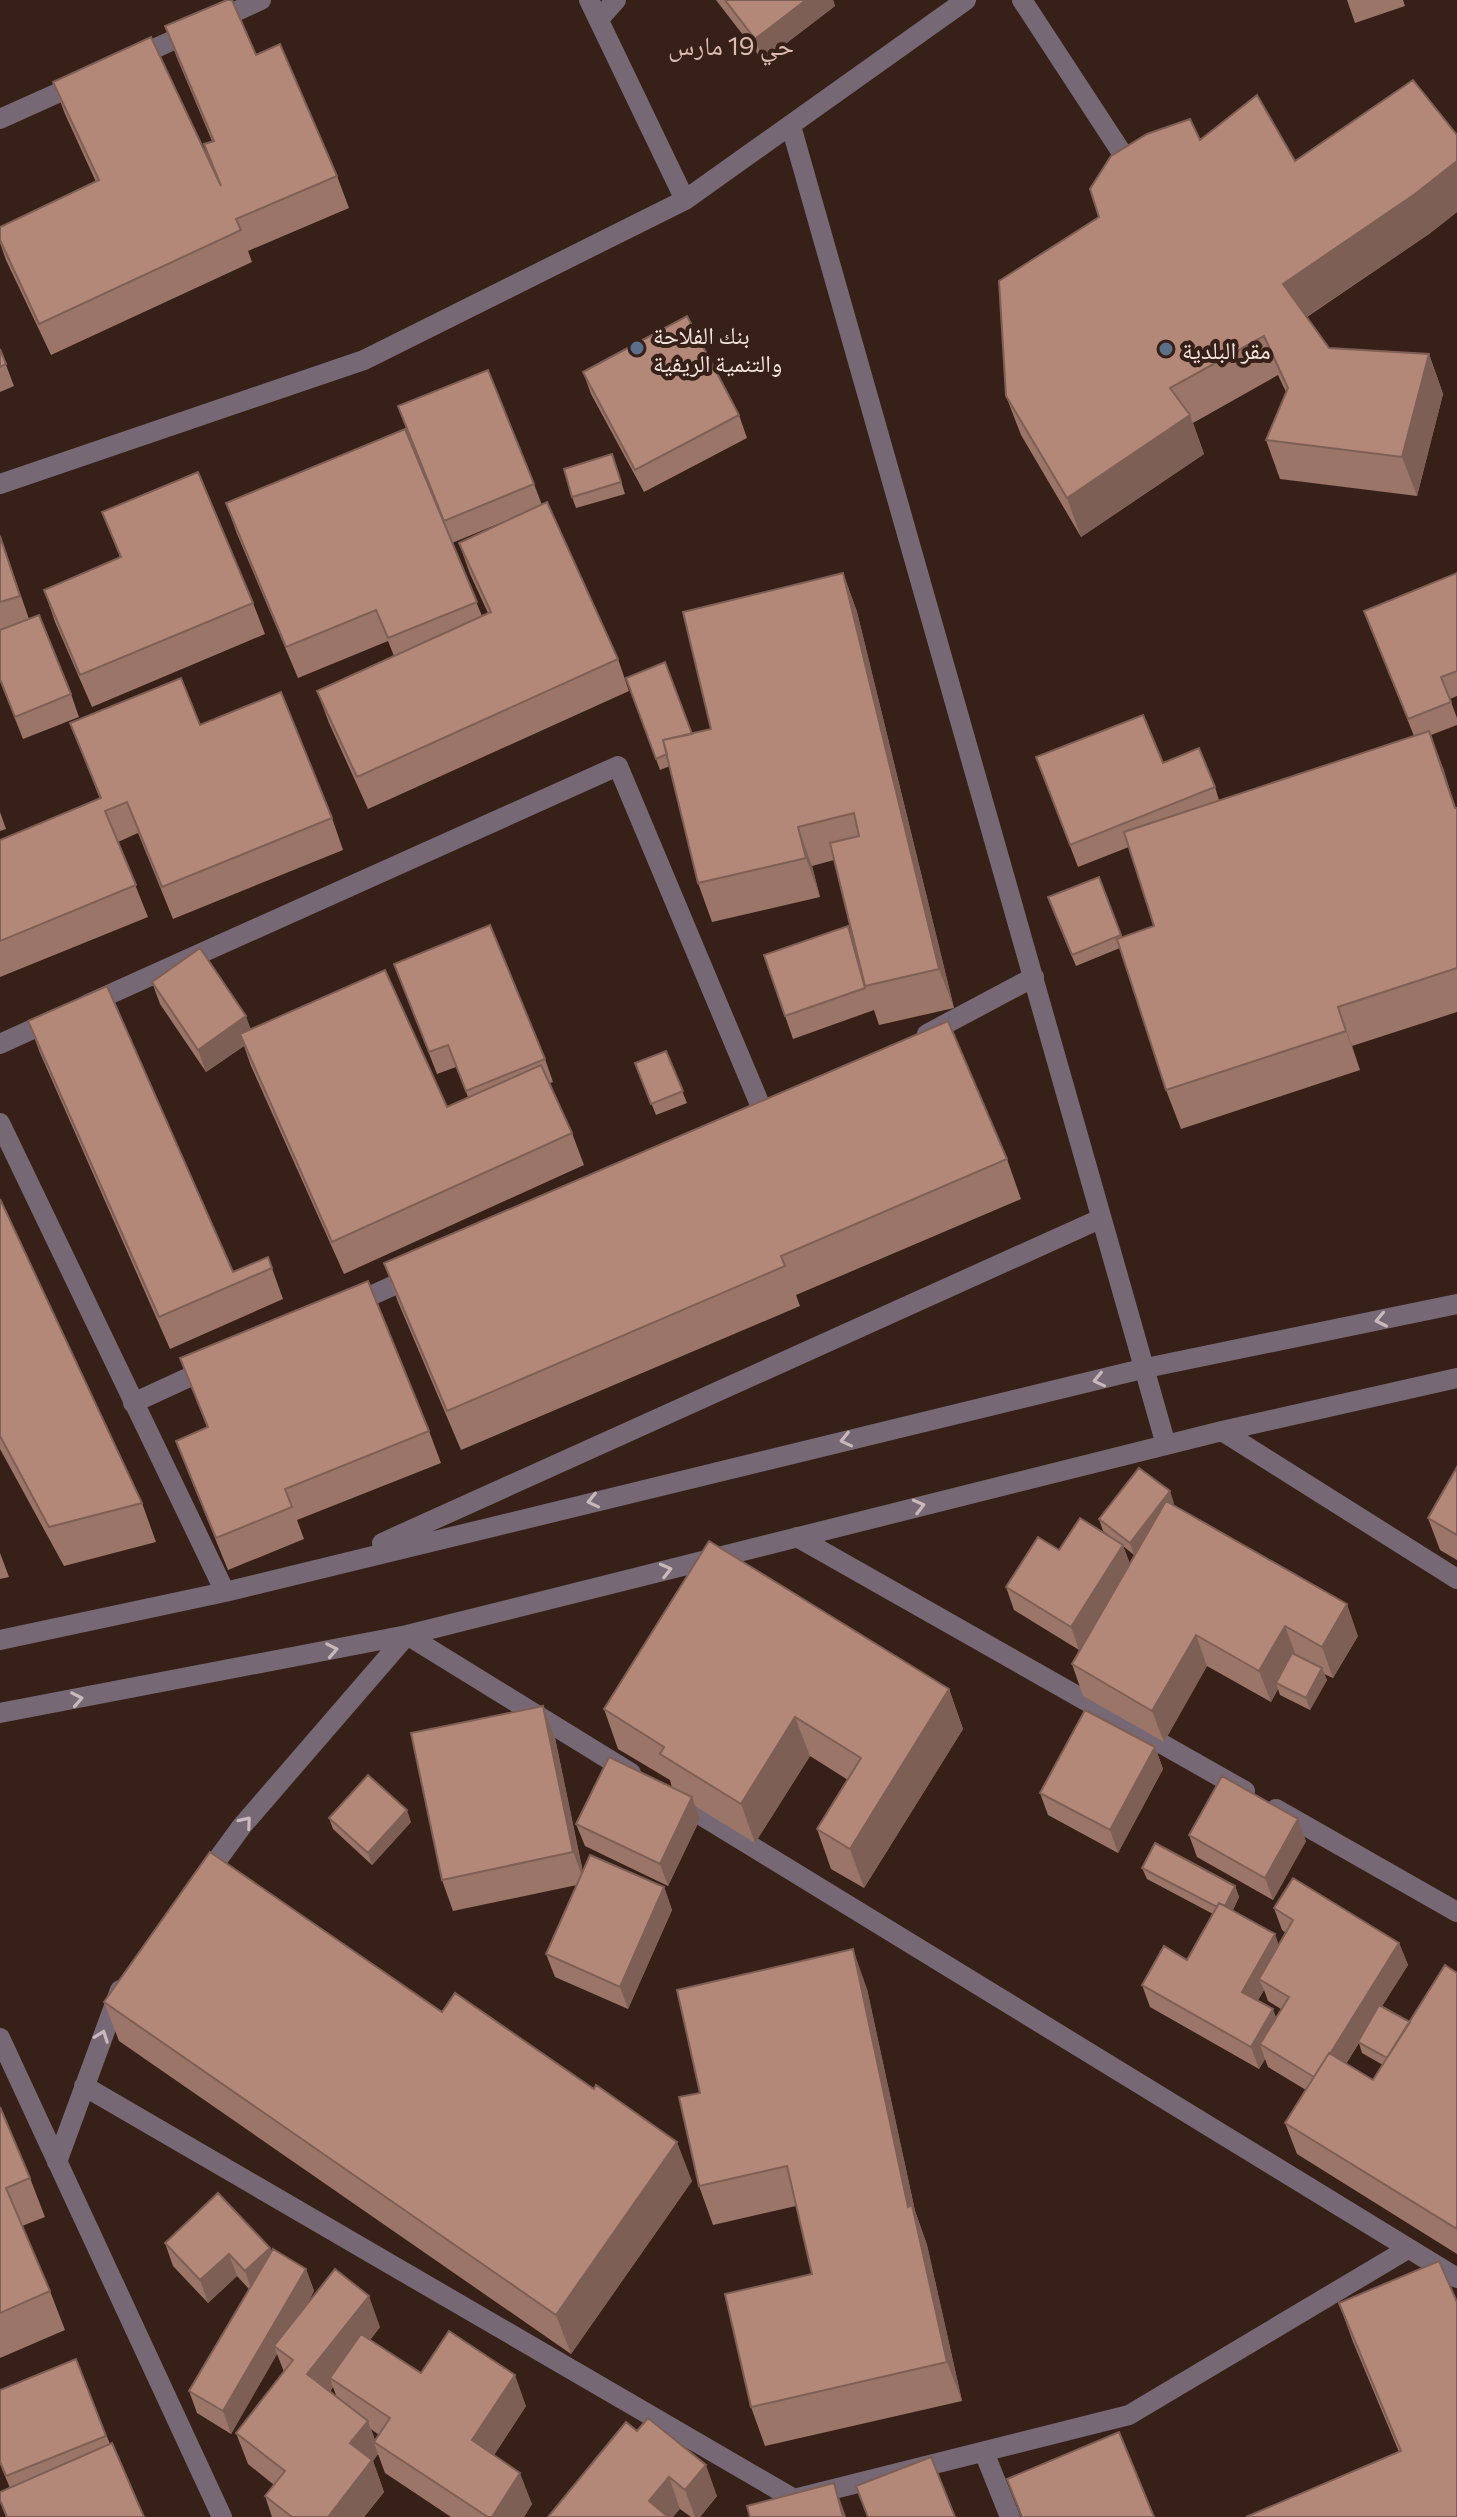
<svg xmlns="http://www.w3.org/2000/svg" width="1457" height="2517" font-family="Commissioner,'Noto Naskh Arabic',sans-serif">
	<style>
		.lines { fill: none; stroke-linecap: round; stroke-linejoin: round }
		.minor { stroke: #766875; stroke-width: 20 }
		.wall { fill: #9b7568; fill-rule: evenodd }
		.shaded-wall { fill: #7e5f55 }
		.building { fill: #b48879; stroke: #7e5f55; stroke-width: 2 }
		.oneway { stroke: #c9b9ba }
		.service-dot { fill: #5c6f8a; stroke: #372018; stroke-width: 3 }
		.labels { text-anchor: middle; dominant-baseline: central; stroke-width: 8; stroke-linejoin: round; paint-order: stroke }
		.poi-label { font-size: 24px; fill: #f5e5df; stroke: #372018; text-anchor: start }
		.neighbourhood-label { font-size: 26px; fill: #dbbbb1; stroke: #372018 }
	</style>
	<rect width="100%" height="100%" fill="#372018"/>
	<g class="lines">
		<!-- minor -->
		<path class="minor" d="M589 0 685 200
			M1022 0 1120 150
			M599 19 616 0
			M134 58 261 0
			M0 119 80 83
			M791 126 1166 1445
			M0 484 364 360 685 200 966 0
			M88 1004 618 766 766 1119
			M927 1034 1034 977
			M0 1044 55 1019
			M0 1123 225 1592
			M348 1306 417 1275
			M133 1403 209 1368
			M1222 1431 1457 1579
			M797 1537 1245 1791
			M382 1543 1100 1219
			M0 1640 225 1592 1146 1368 1457 1304
			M0 1713 407 1635 1222 1431 1457 1378
			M676 1800 1457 2278
			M1276 1809 1457 1912
			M204 1878 242 1826 407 1635 631 1773
			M0 2038 222 2517
			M84 2086 794 2499 1129 2415 1406 2250
			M57 2162 120 1990
			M984 2452 1010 2517"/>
	</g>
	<!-- wall -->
	<path class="wall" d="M716 0H833L835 6 763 61Z
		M1347 0H1403L1405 6 1355 23Z
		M165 26 256 55 337 176 349 208 248 251 252 262 51 355 6 260 0 243V227L96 182 65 114 53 82 217 178 212 141 177 58Z
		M1457 135V212L1429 234 1307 317 1329 348 1429 354 1443 394 1417 496 1280 479 1266 440 1286 392 1278 375 1193 423 1204 454 1081 537 1021 435 1006 396 1099 217 1200 140 1295 161Z
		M0 349 14 386 0 392Z
		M583 372 739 415 747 438 644 492 591 394Z
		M398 406 534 484 542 505 618 659 629 691 368 809 329 723 317 691 394 656 388 641 298 678 237 534 226 503 435 500ZM510 519 459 543 470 574 488 613 482 616 452 543Z
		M616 465 625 494 576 508 572 497Z
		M102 512 253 603 265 634 92 707 55 622 44 590 120 557Z
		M0 535 29 619 71 694 79 717 23 739 0 681Z
		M843 573 857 612 954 1008 879 1025 874 1010 793 1039 764 955 848 926 854 943 834 860 812 866 820 897 712 922 698 883 670 766 660 770 626 678 692 734 711 729Z
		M1457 573V696L1450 699 1457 718V725L1431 735 1456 808H1457V1012L1352 1046 1360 1070 1181 1129 1166 1090 1120 948 1076 966 1052 909 1099 877 1122 937 1154 926 1129 847 1078 867 1036 757 1215 787 1219 800 1414 736 1364 611Z
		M70 723 200 725 332 818 343 850 173 919 138 833 118 842 148 917 0 977V840L100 799Z
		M0 812 6 829 0 831Z
		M394 964 545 1059 553 1082 550 1083 572 1133 584 1165 344 1274 251 1066 244 1046 206 1072 160 1004 152 982 251 1029 447 1107 468 1097 456 1067 437 1074Z
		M28 1021 233 1272 268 1257 283 1299 170 1349 40 1053Z
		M666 1051 687 1103 656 1115 635 1063Z
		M1007 1159 1021 1199 796 1295 800 1306 461 1450 398 1302 384 1263Z
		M0 1199 142 1503 156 1542 64 1566 0 1449Z
		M180 1358 429 1431 441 1463 297 1520 304 1539 228 1570 188 1472 176 1441 207 1427Z
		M1457 1467V1560L1440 1550 1428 1518Z
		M1174 1503 1173 1504 1358 1636 1333 1678 1324 1674 1327 1680 1310 1710 1280 1695 1278 1689 1271 1702 1207 1666 1164 1742 1083 1696 1072 1664 1093 1627 1079 1650 1014 1610 1006 1587 1059 1550 1118 1542 1103 1531 1099 1519ZM1123 1546 1134 1555 1138 1549 1130 1564Z
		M0 1553 9 1577 0 1579Z
		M949 1689 963 1729 864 1888 831 1869 817 1829 848 1780 810 1756 755 1843 695 1806 700 1819 668 1886 585 1846 576 1824 672 1788 670 1780 618 1749 604 1709Z
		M543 1706 555 1738 583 1872 664 1887 672 1910 628 2009 555 1977 546 1954 577 1885 453 1911 442 1880Z
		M1155 1747 1163 1769 1118 1853 1048 1815 1040 1793Z
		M329 1818 411 1822 372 1865 333 1829Z
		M1189 1835 1306 1841 1273 1900 1197 1857Z
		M1142 1868 1235 1886 1239 1897 1233 1910 1279 1945 1286 1933 1282 1930 1274 1908 1399 1943 1408 1965 1382 2006 1410 2022 1457 1973V2254L1297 2154 1285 2123 1306 2090 1268 2067 1265 2059 1259 2069 1150 2007 1142 1985 1187 1960 1213 1914 1147 1879ZM1264 1990 1268 2001 1281 2009 1276 2017 1258 2000ZM1359 2043 1362 2053 1383 2065 1373 2080 1346 2064Z
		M867 1989 915 2211 927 2245 962 2401 765 2446 751 2407 812 2274 796 2206 713 2225 699 2186 700 2093Z
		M104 2002 442 2012 594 2089 692 2181 571 2354 119 2041Z
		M0 2107 30 2178 45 2217 22 2226 50 2291 65 2330 0 2358Z
		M165 2243 270 2248 271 2252 306 2269 314 2291 306 2306 380 2327 370 2340 421 2373 526 2406 494 2455 532 2504 524 2517H451L385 2473 378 2454 373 2461 384 2492 364 2517H272L265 2496 274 2485 248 2464 236 2433 284 2372 277 2354 231 2434 197 2413 189 2391 249 2289 237 2276 208 2303 173 2266ZM333 2387 337 2398 330 2392ZM371 2429 379 2435 375 2440Z
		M1339 2303 1457 2517 1399 2452 1353 2342Z
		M76 2359 110 2444 144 2517H6L0 2501 10 2488 0 2464V2390Z
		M626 2422 717 2496 700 2517H691L680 2509Z"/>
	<!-- shaded-wall -->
	<path class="shaded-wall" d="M806 0H833L835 6 763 61 755 39Z
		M1457 161V212L1429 234 1297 323 1283 284Z
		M1429 354 1443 394 1417 496 1402 457Z
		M1190 415 1204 454 1081 537 1067 498Z
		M843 573 857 612 954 1008 939 969Z
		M1429 731 1444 770 1457 815Z
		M798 827 812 866 820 897 806 858Z
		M1338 1007 1352 1046 1360 1070 1346 1031Z
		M246 1016 254 1038 240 1034 244 1046 206 1072 198 1050Z
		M1170 1491 1174 1503 1134 1555 1130 1543Z
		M1123 1545 1131 1567 1079 1650 1071 1627Z
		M1347 1604 1358 1636 1333 1678 1322 1647Z
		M1285 1626 1297 1658 1276 1683 1278 1689 1271 1702 1259 1671Z
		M1196 1635 1207 1666 1164 1742 1152 1711Z
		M1322 1668 1327 1680 1310 1710 1306 1698Z
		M949 1689 963 1729 864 1888 850 1849Z
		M543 1706 555 1738 585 1883 573 1852Z
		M795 1717 810 1756 755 1843 741 1804Z
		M1155 1747 1163 1769 1118 1853 1110 1830Z
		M692 1797 700 1819 668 1886 660 1864Z
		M407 1810 411 1822 372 1865 368 1853Z
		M1298 1819 1306 1841 1273 1900 1265 1878Z
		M1235 1886 1239 1897 1227 1922 1223 1910Z
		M664 1887 672 1910 628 2009 620 1987Z
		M1275 1934 1283 1957 1259 1979 1264 1990 1250 2014 1242 1992Z
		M1399 1943 1408 1965 1323 2100 1315 2078Z
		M853 1949 867 1989 915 2211 927 2245 962 2401 947 2362 908 2207Z
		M1273 2009 1281 2031 1260 2044 1265 2059 1259 2069 1251 2047Z
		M677 2142 692 2181 571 2354 556 2315Z
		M270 2248 278 2271 253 2294 245 2271Z
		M229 2254 237 2276 208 2303 200 2280Z
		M306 2269 314 2291 280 2350 274 2346 277 2354 231 2434 223 2411Z
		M369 2296 380 2327 337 2383 330 2378 333 2387 318 2406 307 2374Z
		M515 2375 526 2406 483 2472 472 2440Z
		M368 2421 376 2443 374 2442 378 2454 373 2461 384 2492 364 2517H328L350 2443Z
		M706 2465 717 2496 700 2517H695L685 2490Z
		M520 2473 532 2504 524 2517H492Z
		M669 2477 680 2509 673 2517H654L649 2501Z
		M834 2483 846 2517H843Z"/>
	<!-- building -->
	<path class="building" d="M227 0H232L256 55 280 44 337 176 236 219 241 230 39 324 0 240V227L99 180 53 82 151 37 221 186 204 144 214 141 165 26Z
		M725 0H806L755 39Z
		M1413 80 1457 135V161L1415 194 1283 284 1329 348 1429 354 1402 457 1266 440 1288 388 1264 336 1170 388 1190 415 1067 498 1006 396 999 281 1099 217 1090 189 1111 156 1147 134 1190 119 1200 140 1257 95 1295 161Z
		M687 316 739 415 635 470 583 372Z
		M0 349 6 364 0 367Z
		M488 370 534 484 444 521 398 406Z
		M405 429 477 602 388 638 376 610 286 647 226 503Z
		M612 454 621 482 572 497 564 469Z
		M198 472 253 603 80 675 44 590 121 557 102 512Z
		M547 502 618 659 357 777 317 691 491 612 459 543Z
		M0 536 20 596 0 602Z
		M843 573 939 969 865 986 830 843 859 836 854 813 798 827 806 858 698 883 663 740 711 729 683 612Z
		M1457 573V671L1441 677 1451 702 1408 719 1364 611Z
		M39 615 71 694 15 717 0 679V630Z
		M665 662 692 734 663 740 667 754 656 759 626 678Z
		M181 678 200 725 281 692 332 818 162 887 127 802 105 811 136 885 0 941V840L101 798 70 723Z
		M1143 715 1163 763 1199 748 1215 787 1070 845 1036 757Z
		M1429 731 1455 808H1457V968L1338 1007 1346 1031 1166 1090 1117 939 1154 926 1124 832Z
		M1099 877 1121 935 1072 955 1048 897Z
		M490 925 545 1059 466 1091 448 1045 429 1052 394 964Z
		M848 926 865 988 785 1016 764 955Z
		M200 948 246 1016 198 1050 152 982Z
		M385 970 447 1107 541 1065 572 1133 332 1242 240 1034Z
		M107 986 233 1272 268 1257 272 1268 159 1317 28 1021Z
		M948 1021 1007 1159 781 1256 785 1266 447 1411 384 1263Z
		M666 1051 683 1091 651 1104 635 1063Z
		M0 1199 142 1503 49 1527 0 1436Z
		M368 1281 429 1431 285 1489 292 1507 216 1538 176 1441 208 1427 180 1358Z
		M1457 1467V1535L1428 1518Z
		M1139 1468 1170 1491 1130 1543 1099 1519Z
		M1166 1501 1347 1604 1322 1647 1285 1626 1259 1671 1196 1635 1152 1711 1072 1664Z
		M1080 1518 1123 1545 1071 1627 1006 1587 1038 1537 1059 1550Z
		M709 1541 949 1689 850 1849 817 1829 861 1758 795 1717 741 1804 660 1754 664 1747 604 1709Z
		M1292 1653 1322 1668 1306 1698 1276 1683Z
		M543 1706 573 1852 442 1880 411 1733Z
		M1085 1710 1155 1747 1110 1830 1040 1793Z
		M609 1757 692 1797 660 1864 576 1824Z
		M368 1775 407 1810 368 1853 329 1818Z
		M1222 1776 1298 1819 1265 1878 1189 1835Z
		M1155 1843 1235 1886 1225 1906 1219 1903 1217 1907 1142 1868Z
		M210 1852 442 2012 455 1993 594 2089 596 2085 677 2142 556 2315 104 2002Z
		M590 1855 664 1887 620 1987 546 1954Z
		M1293 1878 1399 1943 1330 2054 1329 2053 1314 2077 1260 2044 1289 1997 1259 1979 1293 1920 1274 1908Z
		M1219 1903 1275 1934 1242 1992 1273 2009 1251 2047 1142 1985 1164 1946 1187 1960Z
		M853 1949 908 2207 912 2205 947 2362 751 2407 725 2294 812 2274 787 2166 699 2186 679 2097 700 2093 677 1990Z
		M1445 1965 1457 1973V2229L1285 2123 1329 2053 1373 2080Z
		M1379 2005 1410 2022 1387 2058 1358 2042Z
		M0 2107 30 2178 6 2188 50 2291 0 2313Z
		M218 2193 270 2248 245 2271 229 2254 200 2280 165 2243Z
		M273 2249 306 2269 223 2411 189 2391Z
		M1439 2261 1457 2302V2517H1246L1401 2451 1339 2303Z
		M335 2269 369 2296 307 2374 368 2421 350 2443 372 2460 328 2517H292L265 2496 285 2471 236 2433 293 2360 274 2346Z
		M449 2331 515 2375 472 2440 520 2473 492 2517H488L374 2442 390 2418 330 2378 361 2334 421 2373Z
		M76 2359 106 2436 6 2476 0 2462V2390Z
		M648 2418 706 2465 685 2490 669 2477 649 2501 668 2517H548L626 2422 637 2431Z
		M1119 2432 1154 2517H1022L1007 2479Z
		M112 2443 144 2517H7L0 2500V2492Z
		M931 2457 955 2517H868L856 2486Z
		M834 2483 843 2517H750L747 2506Z"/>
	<!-- one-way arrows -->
	<defs><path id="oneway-chevron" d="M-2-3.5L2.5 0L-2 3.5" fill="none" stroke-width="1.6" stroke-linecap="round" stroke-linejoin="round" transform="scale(2)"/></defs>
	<g class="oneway">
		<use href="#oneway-chevron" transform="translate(1381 1320) rotate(168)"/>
		<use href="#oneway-chevron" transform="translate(1099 1380) rotate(167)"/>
		<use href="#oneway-chevron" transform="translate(846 1440) rotate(167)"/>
		<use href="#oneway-chevron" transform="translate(593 1501) rotate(167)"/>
		<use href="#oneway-chevron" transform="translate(919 1506) rotate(-14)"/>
		<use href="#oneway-chevron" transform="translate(666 1570) rotate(-14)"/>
		<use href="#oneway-chevron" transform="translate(332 1650) rotate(-11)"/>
		<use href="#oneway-chevron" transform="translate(77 1699) rotate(-11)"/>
		<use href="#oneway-chevron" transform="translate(246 1822) rotate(-50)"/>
		<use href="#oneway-chevron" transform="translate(102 2036) rotate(-70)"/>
	</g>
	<!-- markers -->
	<g class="service-dot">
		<circle cx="637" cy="348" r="8"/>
		<circle cx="1166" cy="349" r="8"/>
	</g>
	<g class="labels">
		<!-- poi labels -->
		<g class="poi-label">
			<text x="653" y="334">بنك الفلاحة<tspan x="653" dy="28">والتنمية الريفية</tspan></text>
			<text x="1182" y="349">مقر البلدية</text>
		</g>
		<!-- neighbourhood labels -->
		<g class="neighbourhood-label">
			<text x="731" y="44">حي 19 مارس</text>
		</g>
	</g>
</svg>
